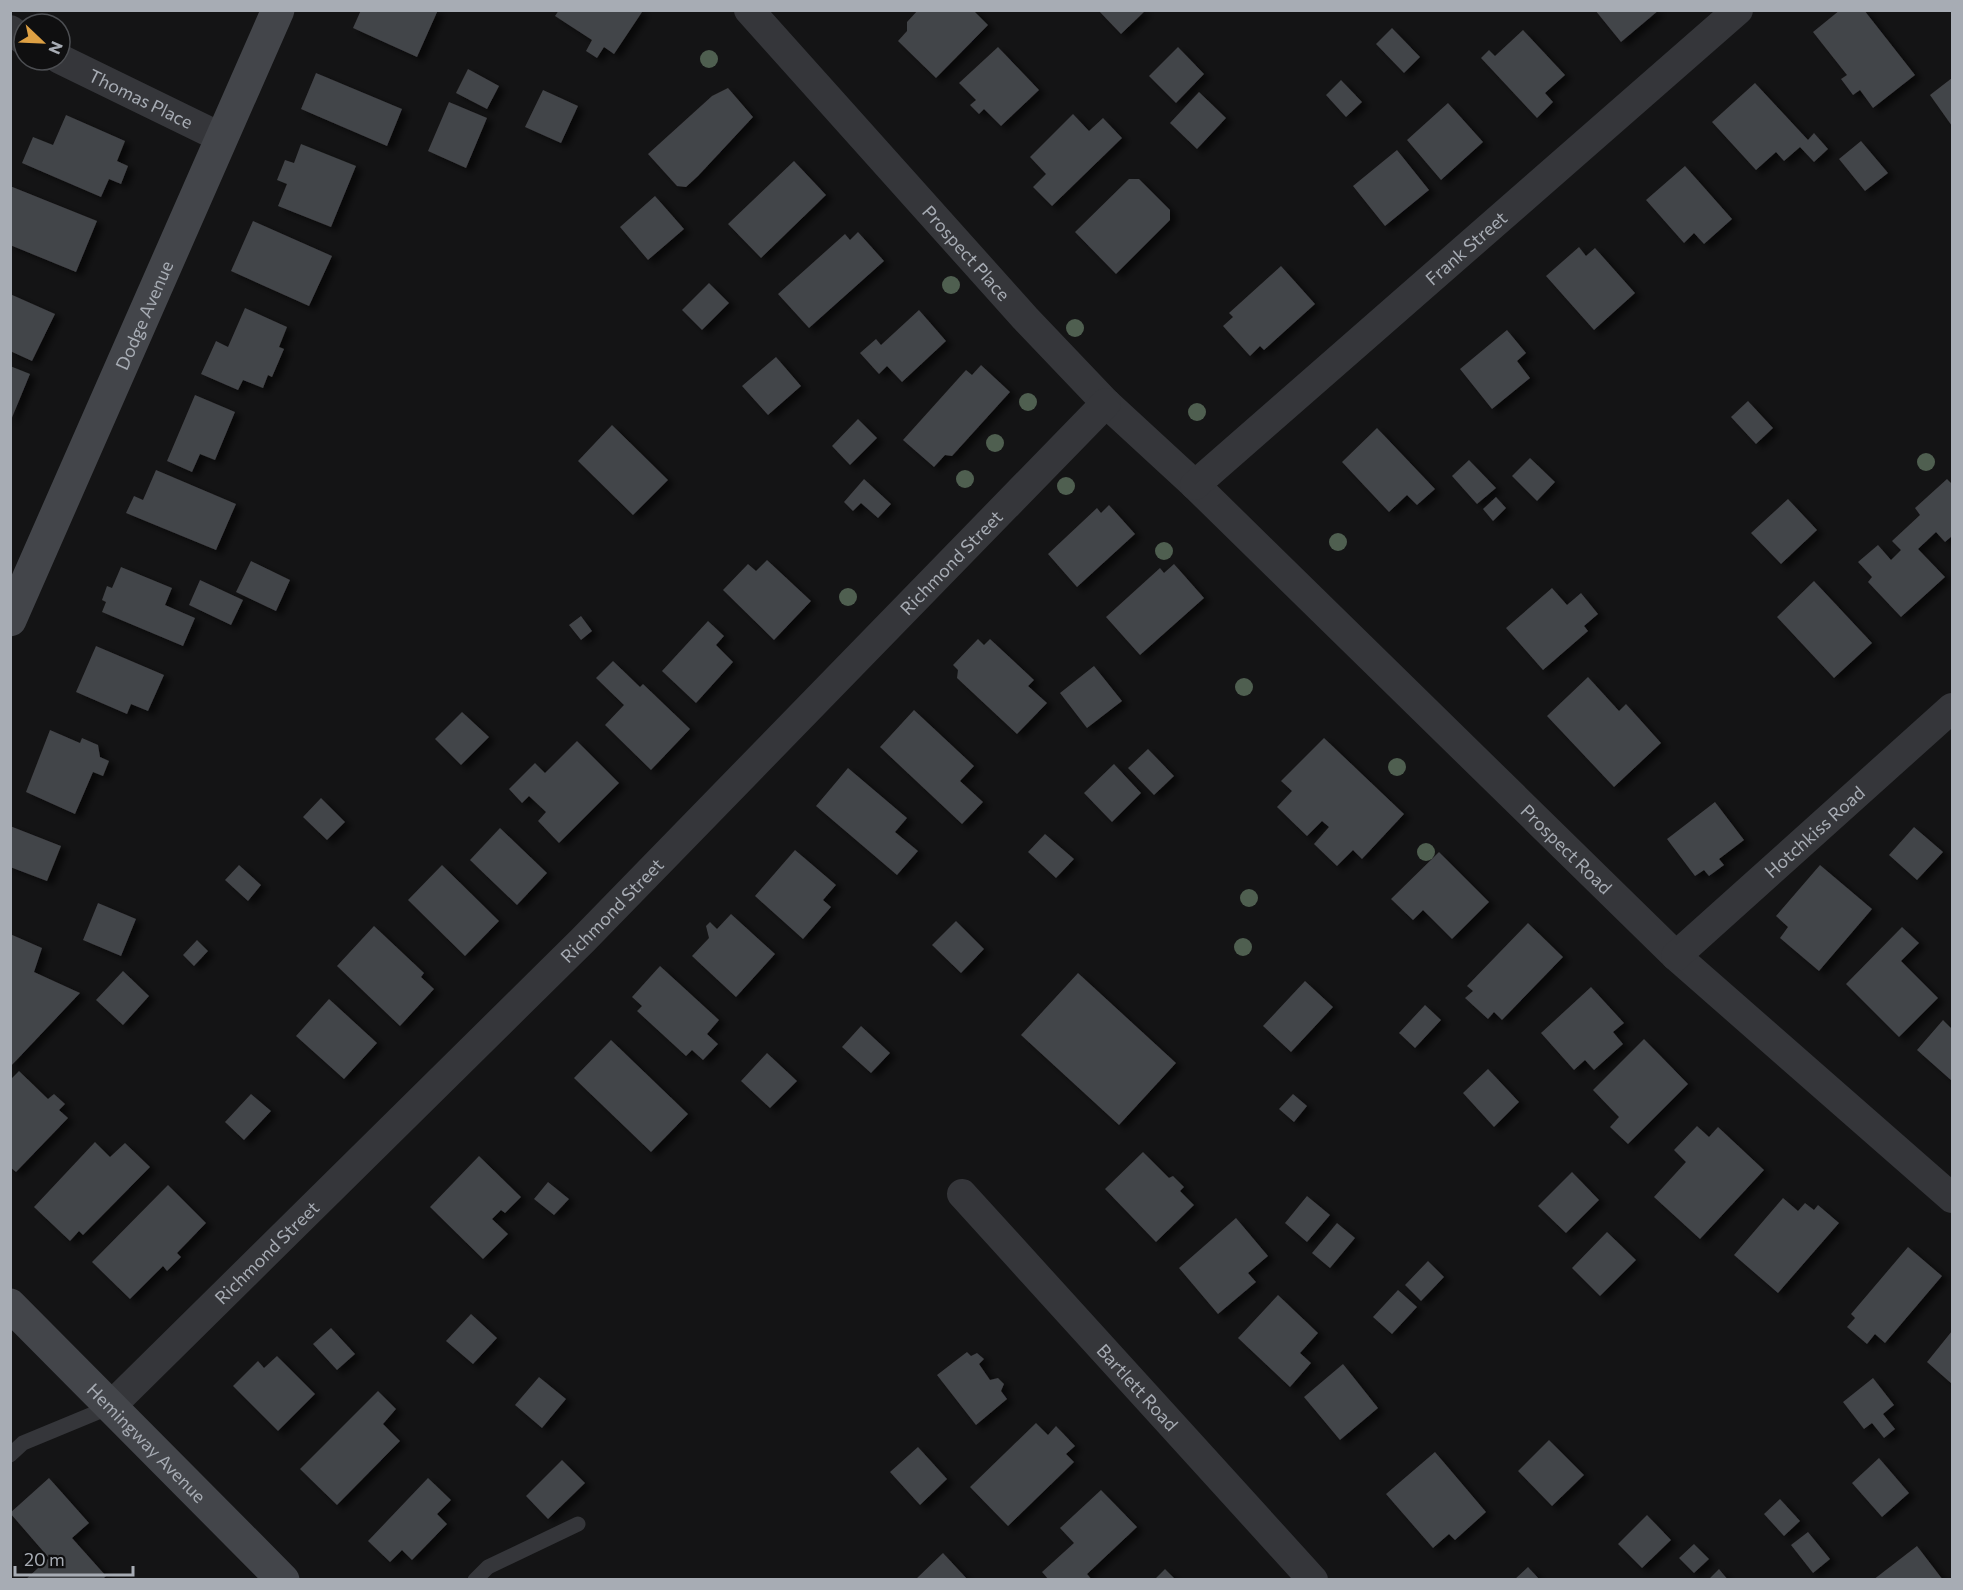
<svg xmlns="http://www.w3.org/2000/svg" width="1963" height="1590" font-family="Commissioner,sans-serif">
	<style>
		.building { fill: #434448; filter: url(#shadow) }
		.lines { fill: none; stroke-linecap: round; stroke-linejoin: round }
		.lane { stroke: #35363a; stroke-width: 15 }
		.street { stroke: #35363a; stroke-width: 30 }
		.secondary { stroke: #43454a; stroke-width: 33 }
		.tree { fill: #4f5f50 }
		.labels { text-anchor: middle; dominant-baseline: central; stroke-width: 6; stroke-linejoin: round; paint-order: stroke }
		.street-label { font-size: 18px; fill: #a7acb4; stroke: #0f0f10 }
	</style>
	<defs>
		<filter id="shadow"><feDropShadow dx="6" dy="4" stdDeviation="3" flood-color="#0009"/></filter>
	</defs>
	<rect width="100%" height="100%" fill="#141415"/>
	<!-- building -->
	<path class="building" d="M361 10H438L417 57 353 28Z
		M559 10H640L642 12 614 54 604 47 597 58 586 51 592 40 555 16Z
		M918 10H973L988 25 936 78 898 41 907 31V22Z
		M1098 10H1146L1121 34Z
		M1595 10H1659L1621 42Z
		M1840 10H1864L1915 75 1873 108 1860 90 1853 95 1841 79 1847 75 1813 32Z
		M1392 28 1420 57 1404 73 1376 44Z
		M1523 30 1565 75 1545 93 1553 102 1537 118 1481 58 1489 50 1495 56Z
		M998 47 1039 90 1001 126 984 109 979 114 970 105 976 100 959 83Z
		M1178 47 1204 74 1176 103 1149 76Z
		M468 69 499 86 487 109 456 93Z
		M316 73 402 109 387 146 301 109Z
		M1952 78V126L1930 95Z
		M1341 80 1362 102 1346 117 1326 95Z
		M1755 83 1808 140 1814 133 1828 149 1814 162 1800 147 1784 161 1776 152 1756 170 1712 122Z
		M728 88 753 117 698 176 686 187 677 186 648 154 712 96Z
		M543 90 578 106 561 143 525 127Z
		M1199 92 1226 118 1197 149 1170 123Z
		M449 102 487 118 466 168 428 151Z
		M1448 103 1483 142 1441 180 1407 140Z
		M1073 114 1089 131 1103 118 1122 138 1052 206 1033 187 1046 174 1030 157Z
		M66 115 125 141 117 161 128 166 121 184 109 179 101 197 22 163 33 137 53 145Z
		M1861 141 1888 173 1865 191 1839 159Z
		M301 144 356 166 331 227 278 206 287 184 277 180 285 160 294 163Z
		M1397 150 1429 190 1385 226 1353 186Z
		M794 161 826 195 761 258 728 224Z
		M1685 166 1732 219 1704 244 1694 233 1684 243 1646 200Z
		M1129 179H1139L1170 210V220L1116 274 1075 232Z
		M10 186 97 221 76 272 10 245Z
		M655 196 684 229 648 260 620 227Z
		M253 221 332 256 309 306 231 271Z
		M858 232 884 261 809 328 778 294 845 234 850 240Z
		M1579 247 1586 256 1595 248 1635 293 1594 330 1546 276Z
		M1281 266 1315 304 1264 350 1260 346 1250 356 1223 326 1233 317 1229 313Z
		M709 283 729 303 702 330 682 310Z
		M10 294 55 314 32 361 10 351Z
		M245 308 287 327 279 347 284 349 272 377 268 375 263 388 243 380 238 390 201 374 216 341 228 347Z
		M919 310 946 341 902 382 887 366 879 374 860 353 876 339 881 345Z
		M1507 330 1526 353 1517 361 1530 378 1492 409 1460 369Z
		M776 357 801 386 768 415 742 386Z
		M981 365 1010 392 952 456 945 455 934 467 903 440 966 370 972 375Z
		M10 366 30 374 11 420H10Z
		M195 395 235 412 215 460 200 454 192 472 167 461Z
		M1748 401 1773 428 1756 444 1731 417Z
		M858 419 877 438 850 465 832 446Z
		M612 425 668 480 633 515 578 461Z
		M1377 428 1435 489 1417 505 1407 495 1389 512 1342 462Z
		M1530 458 1555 482 1537 501 1512 476Z
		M1469 460 1496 488 1477 504 1452 476Z
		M156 470 236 504 216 550 126 513 134 496 143 500Z
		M864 479 891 504 878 518 861 503 853 511 844 502Z
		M1947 479 1952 484V536L1945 542 1936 532 1918 549 1945 577 1901 617 1868 582 1872 577 1858 562 1878 545 1891 560 1901 550 1892 541 1920 515 1915 508Z
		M1496 497 1506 508 1493 521 1483 509Z
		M1788 499 1817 530 1781 564 1751 533Z
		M1109 505 1135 534 1077 587 1048 554 1097 508 1101 513Z
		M767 560 811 601 774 640 723 590 748 564 756 571Z
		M251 561 290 580 276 611 236 592Z
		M1174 564 1204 598 1140 655 1106 617 1160 568 1164 573Z
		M121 567 172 588 165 605 195 618 183 646 102 612 106 602 102 600 107 586 112 588Z
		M200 580 243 600 231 625 189 605Z
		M1814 581 1872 643 1834 678 1777 617Z
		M1552 588 1567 605 1581 593 1598 614 1584 626 1588 631 1543 670 1506 628Z
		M581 616 592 631 581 640 569 625Z
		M708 621 724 636 716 645 733 662 696 703 662 671Z
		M978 639 984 645 990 639 1034 680 1028 686 1047 703 1017 734 957 678 958 670 953 665Z
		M96 646 164 675 148 711 131 704 127 714 76 692Z
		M613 661 640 687 643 684 690 729 651 770 605 725 624 705 596 678Z
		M1094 666 1122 701 1087 728 1060 693Z
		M1588 677 1619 711 1626 704 1661 743 1614 787 1547 716Z
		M914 710 974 766 960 781 983 802 962 824 880 747Z
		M462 712 489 737 461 765 435 739Z
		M50 730 80 743 82 738 98 745 100 757 109 761 103 776 93 772 75 814 26 792Z
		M1324 738 1404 814 1362 859 1353 850 1337 866 1314 844 1329 827 1322 821 1307 836 1277 807 1292 791 1281 781Z
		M577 741 619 783 559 843 538 821 546 812 529 796 522 803 509 789 535 763 545 773Z
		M1148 749 1174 776 1154 795 1128 768Z
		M1114 764 1141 793 1112 822 1084 793Z
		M848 768 907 818 895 832 918 851 897 875 816 806Z
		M321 798 345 822 327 840 303 817Z
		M1715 802 1744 840 1719 859 1724 865 1709 876 1704 870 1695 876 1667 839Z
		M10 826 61 846 47 881 10 867Z
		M1914 827 1943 852 1917 880 1889 855Z
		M500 828 547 873 517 905 470 860Z
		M1045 834 1074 859 1056 878 1028 852Z
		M795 850 836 885 823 900 831 907 803 939 755 896Z
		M1439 852 1489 902 1452 939 1423 910 1413 920 1391 899Z
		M239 865 261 885 248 901 225 880Z
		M442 865 499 921 465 956 408 900Z
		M1820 865 1872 909 1819 971 1780 938 1788 927 1776 916Z
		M98 903 136 919 121 956 83 940Z
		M731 914 775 954 736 997 692 956 709 938 706 926 710 922 717 929Z
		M956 921 984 949 961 973 932 945Z
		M1528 923 1563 957 1502 1020 1494 1012 1488 1019 1465 998 1473 991 1467 986Z
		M374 926 424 973 421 977 434 989 400 1026 337 966Z
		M1902 927 1919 943 1901 961 1938 998 1899 1037 1846 984Z
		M10 934 42 948 34 972 80 993 10 1067Z
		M197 940 208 951 194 966 183 955Z
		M660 966 719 1020 707 1034 718 1044 703 1060 692 1050 686 1056 637 1011 642 1006 632 997Z
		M123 971 149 996 123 1025 96 1000Z
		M1078 973 1176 1063 1119 1125 1021 1035Z
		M1305 981 1333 1007 1291 1052 1263 1026Z
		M1591 987 1624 1023 1613 1032 1623 1044 1594 1070 1585 1060 1574 1070 1541 1033Z
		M329 999 377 1043 344 1079 296 1036Z
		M1425 1005 1441 1020 1415 1048 1399 1033Z
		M1943 1020 1952 1029V1081L1917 1050Z
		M861 1026 890 1053 871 1073 842 1047Z
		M1644 1039 1688 1084 1628 1144 1610 1127 1619 1117 1593 1090Z
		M611 1040 688 1114 651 1152 574 1078Z
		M767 1053 797 1081 770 1108 741 1081Z
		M1488 1069 1519 1102 1494 1127 1463 1093Z
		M19 1071 48 1099 54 1094 65 1104 59 1110 68 1118 16 1172 10 1167V1080Z
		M251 1094 271 1111 244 1140 225 1122Z
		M1293 1094 1307 1106 1294 1122 1279 1109Z
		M1697 1126 1709 1137 1718 1127 1764 1170 1700 1239 1654 1197 1686 1162 1674 1150Z
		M95 1142 110 1157 125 1143 150 1167 83 1235 79 1231 70 1241 34 1207Z
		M1143 1152 1169 1178 1173 1176 1184 1187 1180 1191 1194 1205 1156 1242 1105 1189Z
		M479 1156 521 1197 505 1213 501 1210 492 1219 508 1234 483 1259 430 1207Z
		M1572 1172 1599 1200 1566 1233 1538 1206Z
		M548 1182 569 1199 554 1215 534 1199Z
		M168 1185 206 1223 177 1253 181 1257 167 1271 163 1266 130 1299 92 1262Z
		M1307 1196 1330 1215 1307 1242 1285 1223Z
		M1783 1198 1798 1211 1805 1203 1814 1210 1818 1205 1839 1223 1778 1293 1734 1255Z
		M1236 1218 1268 1256 1248 1273 1256 1282 1218 1314 1179 1268Z
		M1337 1223 1355 1238 1330 1268 1312 1253Z
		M1607 1232 1636 1260 1600 1296 1572 1268Z
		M1908 1247 1942 1276 1885 1343 1875 1334 1867 1344 1847 1327 1855 1318 1851 1314Z
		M1428 1261 1444 1277 1421 1301 1405 1285Z
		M1398 1290 1417 1307 1392 1334 1373 1317Z
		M1278 1295 1318 1333 1300 1353 1311 1363 1290 1387 1238 1338Z
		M471 1314 497 1338 473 1364 446 1341Z
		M331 1328 355 1354 337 1370 313 1344Z
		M1952 1331V1384L1927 1362Z
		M967 1352 971 1356 977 1353 984 1359 979 1364 990 1380 998 1378 1004 1384 1001 1391 1007 1399 976 1425 937 1375Z
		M277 1356 315 1394 278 1431 233 1386 258 1361 264 1368Z
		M1343 1364 1378 1408 1340 1440 1304 1397Z
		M539 1377 566 1399 542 1428 515 1405Z
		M1873 1378 1894 1405 1883 1414 1895 1429 1884 1438 1872 1423 1864 1429 1843 1402Z
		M378 1391 396 1409 383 1424 400 1441 337 1505 300 1469Z
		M1036 1423 1048 1435 1056 1426 1075 1446 1066 1454 1074 1462 1008 1526 970 1487Z
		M1549 1440 1584 1475 1552 1506 1518 1471Z
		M918 1447 947 1479 920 1505 890 1472Z
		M1435 1452 1486 1512 1455 1540 1449 1534 1433 1548 1386 1494Z
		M1879 1458 1909 1493 1882 1517 1852 1483Z
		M562 1460 585 1483 548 1519 526 1496Z
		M49 1478 89 1523 72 1538 106 1576 102 1580H25L49 1558 10 1513Z
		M428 1478 451 1500 437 1514 447 1524 412 1560 402 1550 390 1562 368 1541Z
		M1101 1490 1137 1527 1087 1574 1092 1580H1049L1042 1572 1074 1543 1060 1528Z
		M1780 1499 1800 1521 1784 1536 1764 1514Z
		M1647 1515 1671 1540 1642 1568 1618 1544Z
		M1808 1532 1830 1559 1813 1573 1791 1545Z
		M1694 1544 1709 1559 1694 1573 1679 1558Z
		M1917 1546 1943 1580H1873Z
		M943 1553 968 1580H915Z
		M1528 1567 1540 1580H1514Z
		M1165 1569 1176 1580H1154Z
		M1719 1569 1728 1580H1708Z"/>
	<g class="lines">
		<!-- lane -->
		<path class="lane" d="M10 1455 23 1443 110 1407
			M475 1580 488 1567 578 1524"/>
		<!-- street -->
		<g class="street">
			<path id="s1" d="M749 10 1025 318 1106 403 1195 485 1676 956 1952 1198"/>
			<path d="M10 30 24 40"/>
			<path id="s2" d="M60 59 222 138"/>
			<path id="s3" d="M1195 485 1738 10"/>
			<path id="s4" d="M1676 956 1952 708"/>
			<path id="s5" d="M962 1194 1313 1580"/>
			<path id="s6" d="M110 1407 583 940 1106 403"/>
		</g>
		<!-- secondary -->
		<g class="secondary">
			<path id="s7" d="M10 620 278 10"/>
			<path id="s8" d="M10 1305 283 1580"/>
		</g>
	</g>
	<!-- trees -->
	<g class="tree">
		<circle cx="709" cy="59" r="9"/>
		<circle cx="951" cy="285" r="9"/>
		<circle cx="1075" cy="328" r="9"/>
		<circle cx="1028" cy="402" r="9"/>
		<circle cx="1197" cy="412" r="9"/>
		<circle cx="995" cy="443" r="9"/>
		<circle cx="1926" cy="462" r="9"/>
		<circle cx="965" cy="479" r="9"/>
		<circle cx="1066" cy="486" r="9"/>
		<circle cx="1338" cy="542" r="9"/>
		<circle cx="1164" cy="551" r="9"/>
		<circle cx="848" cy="597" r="9"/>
		<circle cx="1244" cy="687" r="9"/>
		<circle cx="1397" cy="767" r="9"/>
		<circle cx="1426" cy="852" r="9"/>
		<circle cx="1249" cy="898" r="9"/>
		<circle cx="1243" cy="947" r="9"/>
	</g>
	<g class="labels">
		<!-- street labels -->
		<g class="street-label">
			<text stroke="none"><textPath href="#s2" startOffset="90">Thomas Place</textPath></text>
			<text stroke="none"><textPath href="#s3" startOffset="360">Frank Street</textPath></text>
			<text stroke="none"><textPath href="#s1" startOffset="326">Prospect Place</textPath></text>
			<text stroke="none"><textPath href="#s7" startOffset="333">Dodge Avenue</textPath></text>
			<text stroke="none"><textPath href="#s6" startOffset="1192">Richmond Street</textPath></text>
			<text stroke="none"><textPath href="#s4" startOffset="186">Hotchkiss Road</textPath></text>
			<text stroke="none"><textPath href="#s1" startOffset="1172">Prospect Road</textPath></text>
			<text stroke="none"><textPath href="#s6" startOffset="706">Richmond Street</textPath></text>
			<text stroke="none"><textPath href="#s6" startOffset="220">Richmond Street</textPath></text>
			<text stroke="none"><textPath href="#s5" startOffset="261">Bartlett Road</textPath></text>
			<text stroke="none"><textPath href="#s8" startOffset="194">Hemingway Avenue</textPath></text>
		</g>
	</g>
	<!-- border -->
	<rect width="1963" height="1590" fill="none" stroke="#a7acb4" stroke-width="24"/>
	<!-- north arrow -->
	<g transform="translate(42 42) rotate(113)"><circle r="28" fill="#0f0f10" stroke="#4c4e52" stroke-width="1.5"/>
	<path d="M0-4.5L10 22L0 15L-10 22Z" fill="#dda044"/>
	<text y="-9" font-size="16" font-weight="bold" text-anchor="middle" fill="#a7acb4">N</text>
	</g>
	<!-- scale -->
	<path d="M15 1566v9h118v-9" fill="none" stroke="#a7acb4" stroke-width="3"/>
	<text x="24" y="1566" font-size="18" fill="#a7acb4" stroke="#0f0f10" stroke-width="4.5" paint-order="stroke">20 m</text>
</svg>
